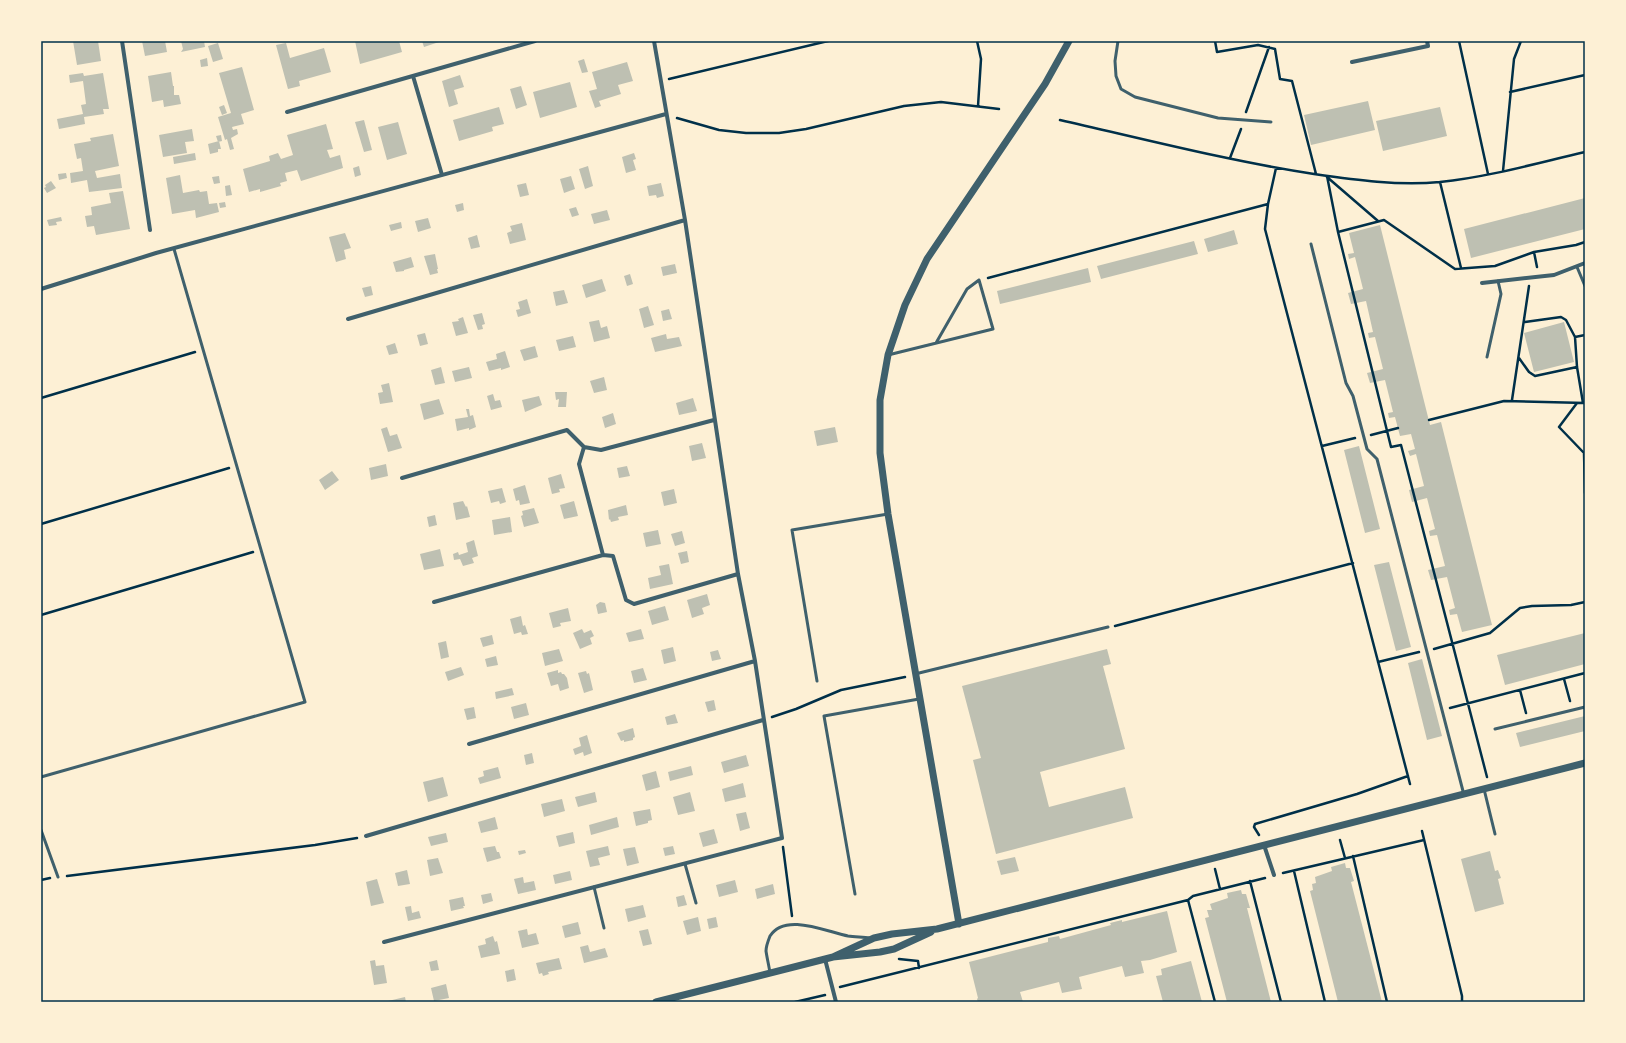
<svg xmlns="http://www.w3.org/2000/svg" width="1626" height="1043" font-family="'Nunito Sans',sans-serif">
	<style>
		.building { fill: #bec0b2 }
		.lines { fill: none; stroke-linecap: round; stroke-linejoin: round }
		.path { stroke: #003049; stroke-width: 2.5 }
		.service { stroke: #3f606c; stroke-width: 3 }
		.minor { stroke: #3f606c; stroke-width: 4 }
		.tertiary { stroke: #3f606c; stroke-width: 7 }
		.neatline { fill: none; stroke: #003049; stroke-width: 1.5 }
	</style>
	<rect width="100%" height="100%" fill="#fdf0d5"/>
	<!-- building -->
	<path class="building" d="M73 41H98L101 61 77 65Z
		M142 41H165L167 52 145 56Z
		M181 41H204L205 47 181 52 183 49Z
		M355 41H399L402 52 360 64Z
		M422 41H442L424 47Z
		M218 43 223 59 213 62 208 46Z
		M286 43 290 58 324 48 331 72 299 81 300 86 288 89 276 45Z
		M207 58 208 66 201 67 200 60Z
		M584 59 588 72 582 73 578 61Z
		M627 62 633 81 618 85 621 94 599 101 601 106 595 108 589 91 597 89 592 72Z
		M242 67 254 110 241 114 244 124 232 127 233 130 237 129 238 134 231 138 234 149 230 150 227 139 225 140 218 117 231 113 219 73Z
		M171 72 173 86H174V95H179L181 104 164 107 163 100 152 102 148 76Z
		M83 73 84 76 103 73 109 109H103L104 114 84 117 85 124 59 129 57 119 83 114 81 105 86 104 83 81 70 83 69 75Z
		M460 75 464 87 454 90 458 104 449 107 442 81Z
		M570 82 577 107 540 118 533 92Z
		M521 86 527 105 516 109 510 89Z
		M1368 101 1375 130 1311 145 1304 115Z
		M224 105 227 113 222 115 219 107Z
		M499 107 504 124 492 127 493 131 459 141 453 120Z
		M1440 107 1447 136 1383 151 1376 121Z
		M364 120 372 150 364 152 355 122Z
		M398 122 407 154 387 160 378 127Z
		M326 124 333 149 327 150 330 158 340 155 343 168 301 181 297 170 285 173 287 181 280 183 281 186 260 192V189L249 192 243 169 270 161 269 156 278 153 281 159 293 155 287 135Z
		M192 129 194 141 185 142 187 153 163 157 159 135Z
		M113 134 119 166 95 171 97 178 120 174 122 188 89 192 87 180 71 183 70 173 83 171 81 158 77 159 74 144 91 141 90 138Z
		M221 135 222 141 218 142 216 136Z
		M219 141 221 149H218V152L210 154 208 144Z
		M195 153 196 160 174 164 173 157Z
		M634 153 636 159 633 160 636 170 626 173 622 157Z
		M359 166 361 175 355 177 353 168Z
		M588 166 593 186 585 189 579 169Z
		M66 173 67 178 59 180 58 174Z
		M180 175 183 193 199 190 200 192 207 191 209 204 217 203 219 212 196 218 195 210 172 214 166 178Z
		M219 176 220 183 214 184 212 177Z
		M571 176 575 189 564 193 560 179Z
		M51 181 56 188 47 193 44 188 46 187 45 185Z
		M526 183 529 195 520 197 517 185Z
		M661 183 664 196 657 198 656 195 649 196 647 186Z
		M230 185 232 195 226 196 225 186Z
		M123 191 130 229 96 235 94 226 87 227 85 216 92 215 91 207 111 203 109 193Z
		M1585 198V229L1471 258 1464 229Z
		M225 202 226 207 220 208 219 203Z
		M463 203 464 210 457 212 455 205Z
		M576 207 579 215 572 217 569 209Z
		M607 210 610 220 594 224 591 214Z
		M61 217 62 221 56 222 57 225 49 226 47 220Z
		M428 218 431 228 418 232 415 221Z
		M401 222 402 228 391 231 389 225Z
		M522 223 526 240 510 244 507 233 512 231 510 226Z
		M1380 225 1430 425 1441 422 1492 625 1462 632 1457 614 1450 615 1449 610 1455 608 1447 577 1431 580 1428 570 1445 566 1437 535 1430 536 1429 531 1435 529 1427 498 1412 502 1409 490 1424 486 1416 454 1410 456 1408 451 1415 449 1411 434 1400 436 1395 417 1389 418 1388 413 1393 412 1385 380 1370 383 1367 373 1383 369 1375 337 1369 338 1368 333 1373 332 1366 301 1351 304 1348 293 1363 289 1355 257 1349 259 1348 254 1354 253 1349 233Z
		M1234 230 1238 244 1208 252 1204 239Z
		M345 233 351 248 344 250 346 259 336 262 329 237Z
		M477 235 480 247 471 249 468 238Z
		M1194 241 1198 254 1101 279 1097 266Z
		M435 254 438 269H437L438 273 430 275 424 256Z
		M411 257 414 267 404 270V271L396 272 393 262Z
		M675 264 677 273 663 276 661 267Z
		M1088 268 1091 282 1000 304 997 291Z
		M630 274 633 284 627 286 624 276Z
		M602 279 606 291 586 298 582 285Z
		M371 286 373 295 365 297 362 288Z
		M564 290 568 303 556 306 553 292Z
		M527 299 531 313 518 317 516 310 520 309 518 302Z
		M648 306 654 325 644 328 639 309Z
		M669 309 672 319 663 321 661 311Z
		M482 313 485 324 482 325 483 329 478 330 473 315Z
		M463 317 468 333 456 336 452 322 459 321 458 319Z
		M599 320 601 328 607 326 610 338 594 342 589 322Z
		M1564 322 1574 362 1534 372 1524 333Z
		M425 333 428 344 420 346 417 335Z
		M666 334 667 339 679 337 682 346 655 352 651 338Z
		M573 336 576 347 559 351 556 340Z
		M395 343 398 353 389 355 386 346Z
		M535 346 538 357 524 361 520 350Z
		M505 351 510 367 501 370V368L489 371 486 362 497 359 496 354Z
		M441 367 445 383 435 385 431 370Z
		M469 367 472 378 455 382 452 371Z
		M604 377 607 390 594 393 590 381Z
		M389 383 393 402 380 404 378 393 383 392 381 385Z
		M555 392H567L566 407H558L559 399 556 400Z
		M493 394 495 401 500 400 502 407 491 410 487 396Z
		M539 396 542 405 525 412 522 400Z
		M693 398 697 411 679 415 676 403Z
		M439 399 444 414 424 420 420 404Z
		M466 409H469L470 416 473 415 476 427 469 430V428L457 431 455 419 468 417Z
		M613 413 616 424 605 428 602 417Z
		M387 427 390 436 397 434 402 448 388 452 381 429Z
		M835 427 838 442 817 446 814 431Z
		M702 443 706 458 692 461 689 446Z
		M1359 446 1380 529 1365 533 1344 450Z
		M386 464 388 476 371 480 369 468Z
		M627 466 630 476 619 478 617 468Z
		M332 471 339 480 325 490 319 480Z
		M561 474 565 488 559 489 560 492 552 494 548 478Z
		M525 485 530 503 520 505 519 500 516 501 513 489Z
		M502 488 506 502 500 504 499 501 491 503 488 491Z
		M674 489 677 503 664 506 661 492Z
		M463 501 466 507 467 506 470 517 456 520 453 503Z
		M574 501 578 516 564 519 560 505Z
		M626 505 628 515 618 517 619 520 611 522 610 519 609 520 608 510Z
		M534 508 539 523 524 527 521 516 523 515 522 511Z
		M435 515 437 525 429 527 427 517Z
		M510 517 512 532 494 535 492 520Z
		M658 530 661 544 646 547 643 533Z
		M682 531 685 543 675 546 671 534Z
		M474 540 478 556 472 558 474 563 463 566 460 559 454 560 453 554 458 552 459 555 468 552 466 543Z
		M440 549 444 566 424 570 420 554Z
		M687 551 689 562 681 564 678 553Z
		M1389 562 1411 647 1396 651 1374 565Z
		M669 564 673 584 650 589 648 578 661 575 659 566Z
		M707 594 710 605 702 608 704 614 692 618 687 600Z
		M600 602 605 603 607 612 598 614 596 605Z
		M665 606 669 620 652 625 648 611Z
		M568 608 571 621 560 623 561 626 553 628 549 613Z
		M521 616 523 626 525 625 528 634 522 635 521 632 514 634 510 619Z
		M582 629 584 633 591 630 594 636 590 638 592 644 580 649 573 633Z
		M641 629 644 639 629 642 626 633Z
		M1585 633V664L1505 685 1497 655Z
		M492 635 494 644 483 647 480 638Z
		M446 641 449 657 441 659 438 643Z
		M673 647 676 661 664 664 661 650Z
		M559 649 563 661 545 666 542 653Z
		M1107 649 1111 664 1103 666 1125 749 1040 772 1049 807 1125 787 1133 818 996 854 973 760 981 758 962 686Z
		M718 650 721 659 712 661 710 652Z
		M496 656 498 665 487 667 485 659Z
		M1422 659 1442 736 1427 740 1408 663Z
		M461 667 464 675 448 681 445 672Z
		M643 668 647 680 634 683 631 671Z
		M558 670V673L561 672 562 674H564L567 678 569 688 560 691 558 684 551 686 547 673Z
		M586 671 587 674 589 673 593 690 584 693 578 673Z
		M512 688 514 695 496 699 495 692Z
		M714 700 716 710 708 712 705 702Z
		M526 703 529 715 514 719 511 707Z
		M474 707 476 718 467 720 464 709Z
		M675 714 678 723 667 725 665 717Z
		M1585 716V731L1520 747 1516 733Z
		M633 728 635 737 633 738V740L624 742V740L621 741 617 733Z
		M587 735 592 753 584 756 583 752 575 755 573 749 581 746 579 738Z
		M532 753 534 763 526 765 524 755Z
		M746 755 749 766 724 773 721 762Z
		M691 766 693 775 670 781 668 772Z
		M498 767 501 778 480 784 478 778 484 776 483 771Z
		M656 771 660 787 646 791 642 775Z
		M443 777 448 796 428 802 423 782Z
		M743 783 746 797 725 802 722 789Z
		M595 792 597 802 578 807 575 797Z
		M690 792 695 811 678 815 673 797Z
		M562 799 565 811 544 817 541 804Z
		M650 809 652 820 648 821V823L636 826 633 812Z
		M746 812 750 828 740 831 736 814Z
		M495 817 498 829 481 833 478 822Z
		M617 817 619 827 591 835 589 825Z
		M714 829 718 843 703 847 699 833Z
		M573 832 575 843 559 847 556 836Z
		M446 833 448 842 431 846 428 837Z
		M495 846 497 852H499L501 858 487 862 483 848Z
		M608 846 610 855 598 858 600 865 590 867 586 851Z
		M673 846 675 854 665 856 663 848Z
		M635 847 639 863 627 866 623 849Z
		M525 850 526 853 519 855 518 851Z
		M1490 851 1495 871 1498 870 1501 878 1498 879 1504 904 1475 912 1461 859Z
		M1015 857 1019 871 1001 875 997 861Z
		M438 858 443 873 430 876 427 860Z
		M1345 863 1346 868H1350L1354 881 1351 882 1382 1002H1338L1310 891 1313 890 1312 884 1316 883 1315 877 1332 871 1331 867Z
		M407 870 410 884 398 886 395 873Z
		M570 871 572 880 555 884 553 875Z
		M523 877 524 883 534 881 536 890 518 894 514 879Z
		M377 879 384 903 371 906 366 882Z
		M735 880 738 892 719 897 716 885Z
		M773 884 775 894 757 899 755 889Z
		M1241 890 1242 894H1246L1250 908H1247L1271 1002H1227L1205 918 1209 917 1207 910H1212L1210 904 1228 898 1227 893Z
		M491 893 493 901 483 904 481 895Z
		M684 895 687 905 678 907 676 897Z
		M463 897 465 906H463L464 908 451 911 449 900Z
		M643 905 646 917 628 922 625 909Z
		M411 906 412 913 419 911 421 918 408 921 405 907Z
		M1167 911 1177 952 1150 960 1141 961 1144 973 1125 977 1122 966 1079 977 1082 989 1062 993 1059 982 1020 992 1023 1002H978L977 999 978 998 969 962 1048 942V938L1059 936 1060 939 1111 925 1110 923 1122 920V922Z
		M698 917 701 931 687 935 683 921Z
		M716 917 718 927 709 929 707 919Z
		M578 922 581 934 565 938 562 926Z
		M527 929 528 935 536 933 539 944 522 948 518 931Z
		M648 929 652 944 643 946 639 931Z
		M493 936 495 942 497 941 500 954 481 958 478 946 486 944 485 939Z
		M588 945 590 952 605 948 608 957 584 963 580 947Z
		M559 958 562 969 548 972 549 974 543 976 542 973 539 974 536 963Z
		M375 960 376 966 384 965 387 983 374 985 370 961Z
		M437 960 439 970 431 971 429 962Z
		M1191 961 1202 1002H1163L1156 976 1162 975 1161 969Z
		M514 969 516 980 507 982 505 971Z
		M446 984 449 998 434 1001 431 988Z
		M405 997 406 1002H388V1001Z"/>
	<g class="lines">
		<!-- path -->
		<path class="path" d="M977 41 981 59 978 106
			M1215 41 1217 52 1258 45 1275 49 1280 79 1292 81 1316 174
			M1459 41 1488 174
			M669 79 828 41
			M1510 92 1585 75
			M1246 112 1269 47
			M677 118 719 130 746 133H779L806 129 904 106 941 102 999 109
			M1060 120C1144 139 1229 161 1314 174 1356 180 1398 186 1440 182 1489 177 1537 163 1585 152
			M1230 158 1241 129
			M1276 168 1268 204 1265 229 1410 784
			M1503 171 1514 59 1521 41
			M1327 176 1338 232 1391 447 1401 445 1487 777
			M1327 177 1378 221
			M1440 182 1461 268
			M1338 232 1384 220 1455 269 1495 266 1534 252 1576 245 1585 242
			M1534 252 1537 267
			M988 278 1268 204
			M1525 322 1561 317 1566 320 1575 337
			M1519 358 1529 372 1535 376 1577 367
			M41 398 195 352
			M1512 400 1529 286
			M1577 403 1559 427 1584 453 1585 493
			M1583 403 1577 367 1575 337 1585 335
			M1429 420 1504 401 1585 403
			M1371 435 1398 428
			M1322 446 1355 438
			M41 524 229 468
			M41 615 253 552
			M1115 626 1353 563
			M1434 649 1490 633 1520 608 1532 606 1571 605 1585 602
			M1378 662 1419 652
			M1564 679 1570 701
			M1520 690 1526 713
			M1450 708 1585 673
			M772 717 796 709 841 690 905 677
			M1422 831 1462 996V1002
			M1259 835 1254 827 1255 824 1357 794 1408 776
			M1340 840 1345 858
			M783 847 792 916
			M1353 856 1387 1002
			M1215 869 1220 889
			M1294 871 1325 1002
			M1283 873 1424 840
			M67 876 315 845 357 838
			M41 880 50 878
			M1250 881 1281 1002
			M1188 900 1215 1002
			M899 959 918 961 919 968
			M840 987 1188 900 1193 896 1265 878
			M795 1002 825 995"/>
		<!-- service -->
		<path class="service" d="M1118 41 1115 61 1116 76 1121 89 1135 97 1218 118 1271 122
			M1311 244 1346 383 1353 396 1367 449 1377 459 1464 795
			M1577 267 1585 286
			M888 355 993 329 979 280 967 289 936 343
			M1487 357 1501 294 1498 281
			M915 674 1108 627
			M817 681 792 530 888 514
			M1495 729 1585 707
			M41 777 305 702 174 249
			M1484 789 1495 834
			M41 830 58 877
			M685 864 696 903
			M594 887 604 928
			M855 894 824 716 919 699
			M770 973C769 966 767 958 766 951 766 946 768 941 770 936 785 912 827 932 848 936 855 937 863 937 870 938"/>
		<!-- minor -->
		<path class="minor" d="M122 41 150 230
			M1352 62 1428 46 1427 41
			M413 76 442 175
			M287 112 535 41
			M1482 283 1554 275 1585 263
			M41 289 156 253 666 114
			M348 319 685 220
			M584 447 601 450 714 420
			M402 478 567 430 584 447 579 464 603 555
			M434 602 603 555 613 556 626 600 634 604 738 574
			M469 744 755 661
			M366 836 763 720
			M1264 845 1274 875
			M384 942 782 838 755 661 738 574 685 220 654 41
			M825 959 836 1002"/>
		<!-- tertiary -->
		<path class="tertiary" d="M959 924 888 514 880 453V400L888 355 905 305 927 259 1045 84 1069 41
			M833 957 874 938 892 934 937 929 1585 763
			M656 1002 833 957 880 952 894 949 931 932"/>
	</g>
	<!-- border -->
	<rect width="1626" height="1043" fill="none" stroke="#fdf0d5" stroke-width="84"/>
	<rect x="42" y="42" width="1542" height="959" class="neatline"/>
</svg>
